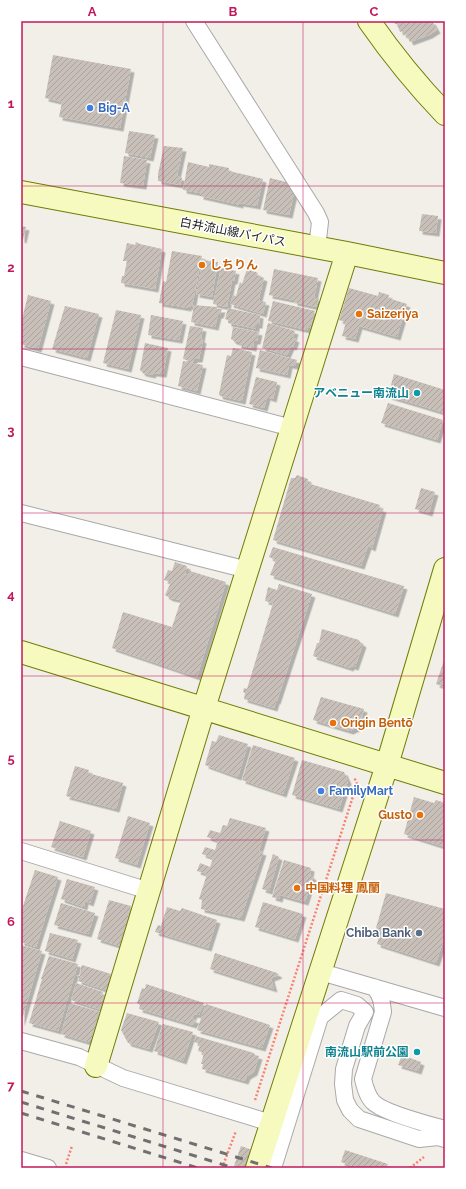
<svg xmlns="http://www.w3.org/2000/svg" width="466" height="1189" font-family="Raleway,'Noto Sans JP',sans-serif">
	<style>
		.building { fill: url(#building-hatch); filter: url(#shadow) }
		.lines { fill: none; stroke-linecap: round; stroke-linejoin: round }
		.street-casing { stroke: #a9a9a9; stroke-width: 18 }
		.secondary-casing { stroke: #707d05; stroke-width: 24 }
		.path { stroke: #fa8072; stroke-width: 2.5; stroke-dasharray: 2 2; stroke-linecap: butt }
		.street { stroke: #fff; stroke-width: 16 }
		.secondary { stroke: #f7fabf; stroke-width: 22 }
		.rail { stroke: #707070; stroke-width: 3; stroke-dasharray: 8 8; stroke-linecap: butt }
		.grid { fill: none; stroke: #c2185b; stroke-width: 1; stroke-opacity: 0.55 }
		.shop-dot { fill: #3f7fe0; stroke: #fff; stroke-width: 1.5 }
		.food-dot { fill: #e8710a; stroke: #fff; stroke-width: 1.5 }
		.culture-dot { fill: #0f9aa8; stroke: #fff; stroke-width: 1.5 }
		.service-dot { fill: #5c6f8a; stroke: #fff; stroke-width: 1.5 }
		.labels { text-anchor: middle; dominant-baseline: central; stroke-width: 3; stroke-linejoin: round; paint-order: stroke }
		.shop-label { font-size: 12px; font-weight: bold; fill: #366cbe; stroke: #fff; text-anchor: start }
		.street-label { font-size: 12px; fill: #222; stroke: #fff }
		.food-label { font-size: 12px; font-weight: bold; fill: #c56008; stroke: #fff; text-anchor: start }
		.culture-label { font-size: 12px; font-weight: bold; fill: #0d838f; stroke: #fff; text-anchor: end }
		.service-label { font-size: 12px; font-weight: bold; fill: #4e5e75; stroke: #fff; text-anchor: end }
		.neatline { fill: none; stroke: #c2185b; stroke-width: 1.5 }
		.grid-label { font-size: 13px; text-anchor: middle; font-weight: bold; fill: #c2185b }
	</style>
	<defs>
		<pattern id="building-hatch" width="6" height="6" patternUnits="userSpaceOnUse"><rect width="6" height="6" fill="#c7bfb8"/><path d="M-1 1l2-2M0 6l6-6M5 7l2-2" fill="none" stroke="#aba49e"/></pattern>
		<filter id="shadow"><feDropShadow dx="3.5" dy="3.5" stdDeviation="0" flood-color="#0004"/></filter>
	</defs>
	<rect width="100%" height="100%" fill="#f2efe9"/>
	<!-- building -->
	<path class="building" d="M393 21H432L437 30 429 35 410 42 406 34 403 35 402 31 400 32 397 24H395Z
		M53 55 131 69 120 128 59 117 62 102 45 98Z
		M129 131 155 135 150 158 125 153Z
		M164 146 183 148 177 176 182 178 180 185 158 181V174Z
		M124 156 147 160 143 186 120 183Z
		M188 162 209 167V164L229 168V171L263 179 257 206 240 203V205L200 196V193L183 190Z
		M270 178 286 182 294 193 289 215 263 210Z
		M422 214 438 216 436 233 419 231Z
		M21 226 26 227 23 240 21 239Z
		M136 242 140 244 162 249 155 289 121 283 122 276H124L127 261H123L127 243 135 245Z
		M172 251 202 256 192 307 188 306V308L159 303 163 281 166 282Z
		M203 260 218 262 212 297 196 294Z
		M221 268 236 271 234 281H232L227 307 213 304Z
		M247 269 258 273 257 275 264 278 259 298H260V301L266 302 263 314 230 304 233 295 236 296 240 282 242 284Z
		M274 269 318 278 314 298H319L316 307 294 302V300L269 295Z
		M349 288 378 296 379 292 389 295 388 298 407 304 397 337 359 326 355 339 342 336 346 322 339 320Z
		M28 295 51 301 38 349 21 344V323Z
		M273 301 315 311 310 328 308 327 307 330 268 321Z
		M194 305 217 307V309H222L220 315H218L215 327 191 322Z
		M65 306 99 314 87 358 52 349Z
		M228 308 260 315 259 325H256V329L228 323V320L225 319Z
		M116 310 141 315 128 369 103 363Z
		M151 315 183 321 179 340 148 335Z
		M268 323 295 331 293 338 296 339 293 347 291 346 287 355 262 348Z
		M190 326 203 328 201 339 203 340 199 359H194V362L183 359Z
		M233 327 259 332 257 341H254L253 348 238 345V342L233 341V340L231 339Z
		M145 343 168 348 163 374 153 373 152 375 143 373 140 370Z
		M233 348 252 352 242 401 220 396 219 394 227 355 231 356Z
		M260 350 297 360 295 366 289 365 287 375 256 368Z
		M183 361 203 365 197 391 178 386Z
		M394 374 445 390V413L388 396Z
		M256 377 277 382 273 399 267 397 264 408 249 404Z
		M388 403 443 420 437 440 381 423Z
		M297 475 308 479 307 483 380 505 379 508 383 509 372 548 368 546 361 566 273 540 291 478H295Z
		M421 488 435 492 429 513 415 509Z
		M273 547 404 586 395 614 270 575 276 560 269 557Z
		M175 562 187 566 185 574 188 575 190 571 226 582 197 677 112 648 123 612 172 627 181 600 170 598 165 595 171 582 164 580 168 570 172 571Z
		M279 584 312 594 277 701H276L274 708 244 699 245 693 243 692 244 688 247 689 273 603 265 601 268 587 277 590Z
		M322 629 359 640 360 642 363 644 355 667 351 666 350 668 313 656 317 643H319Z
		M445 657V687L436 684Z
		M321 697 364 709 360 726 350 731 313 720Z
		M219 735 248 744 238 777 205 765 212 741 216 742Z
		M253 745 295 758 283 794 242 780Z
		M302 760 344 772 348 781 339 809 292 795Z
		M75 766 89 770 88 773 123 783 116 809 66 796Z
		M414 797 434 803 436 800 445 803V847L404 834Z
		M128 816 150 823 137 865 115 858Z
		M230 818 266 828 259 851 263 852 241 918 201 909 202 900 199 899 207 874 197 871 200 863 210 867 213 858 202 854 205 847 215 850 218 841 207 837 210 830 220 833 223 825 227 826Z
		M60 821 91 831 83 857 51 847Z
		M273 854 279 857 269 891 262 889Z
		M284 860 311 868 310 875 313 877 305 902 280 895 279 899 272 897Z
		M35 870 58 877 36 947 21 942V912Z
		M67 879 95 887 90 903 85 901 84 907 61 899Z
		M386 893 445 909V936L436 963 377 944 379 937 374 935Z
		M109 900 131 906 120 946 97 939Z
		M263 902 303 914 295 939 255 927Z
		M61 903 95 913 88 934 54 925Z
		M167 907 180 911 182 908 217 920 208 948 155 932 158 925 161 926Z
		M50 933 78 940 72 959 45 951Z
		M21 945 42 951 21 1023Z
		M215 953 277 973 279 975 271 978 274 989 210 969Z
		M49 956 78 964 58 1031 29 1023 42 979H41Z
		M82 965 111 974 108 982V985L100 983 108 985 106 990 78 981 79 978 76 975 90 979 80 976 81 966 82 967Z
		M76 983 103 992 102 995 105 997 101 1010 71 1000Z
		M146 984 204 1003 199 1015 194 1014 192 1019 196 1020 193 1025 139 1009 140 1005 137 1003 142 988 145 989Z
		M70 1003 100 1012 91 1039 88 1042 61 1034Z
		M206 1004 270 1025 262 1048 197 1030Z
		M127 1013 159 1022 149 1049 128 1043 121 1030Z
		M163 1024 193 1032 183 1061 154 1051Z
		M196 1036 254 1053 255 1055 259 1056 254 1072 247 1076 245 1081 202 1069 203 1064H201L204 1053 198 1051 200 1044 194 1042Z
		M402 1055 421 1062 418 1071 398 1065Z
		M241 1146 258 1152 246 1168H239L234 1166Z
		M345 1150 388 1164 386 1168H359L341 1162Z"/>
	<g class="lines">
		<!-- street casing -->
		<g class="street-casing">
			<path id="street" d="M194 21 316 213 320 222 317 248
				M21 357 292 428
				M21 513 248 570
				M21 851 149 891
				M321 972 445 1008
				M374 987C381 995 382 1002 383 1012L363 1079C365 1087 367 1096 373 1102 382 1112 430 1125 445 1129
				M21 1041 79 1057 123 1078 271 1123
				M21 1160 48 1168
				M273 1168 320 1017 341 1000 357 1005 365 1012 357 1026 344 1069 343 1084 345 1100 350 1110 359 1119 419 1139 438 1137 445 1139"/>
		</g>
		<!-- secondary casing -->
		<g class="secondary-casing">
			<path id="secondary" d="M369 21C392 54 417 85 445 114
				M21 192 347 253 445 273
				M21 652 445 783
				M96 1066 204 708 347 253
				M257 1168 387 765 445 569"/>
		</g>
		<!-- path -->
		<path class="path" d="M255 1100 357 784 354 777
			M66 1164 72 1146
			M222 1168 236 1131
			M410 1168 424 1157"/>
		<!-- street -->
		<use href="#street" class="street"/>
		<!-- secondary -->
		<use href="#secondary" class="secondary"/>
		<!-- rail -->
		<path class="rail" d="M21 1091 272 1168
			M21 1102 234 1168
			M21 1113 198 1168"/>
	</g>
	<!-- grid -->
	<path class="grid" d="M163 21V1168M303 21V1168M21 186H445M21 349H445M21 513H445M21 676H445M21 840H445M21 1003H445"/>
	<!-- markers -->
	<g class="shop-dot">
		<circle cx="90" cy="108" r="4"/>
		<circle cx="321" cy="791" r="4"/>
	</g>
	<g class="food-dot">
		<circle cx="202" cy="265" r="4"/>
		<circle cx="359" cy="314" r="4"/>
		<circle cx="333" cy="723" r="4"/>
		<circle cx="420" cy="815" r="4"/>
		<circle cx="297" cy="888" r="4"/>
	</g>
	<g class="culture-dot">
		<circle cx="417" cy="393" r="4"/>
		<circle cx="417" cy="1052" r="4"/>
	</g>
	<circle class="service-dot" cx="419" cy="933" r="4"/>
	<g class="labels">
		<!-- shop labels -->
		<g class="shop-label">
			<text x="98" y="108">Big-A</text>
			<text x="329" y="791">FamilyMart</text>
		</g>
		<!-- street labels -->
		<g class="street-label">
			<text transform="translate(233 232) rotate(11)">白井流山線バイパス</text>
		</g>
		<!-- food labels -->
		<g class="food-label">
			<text x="210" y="265">しちりん</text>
			<text x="367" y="314">Saizeriya</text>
			<text x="341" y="723">Origin Bentō</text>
			<text x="412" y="815" text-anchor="end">Gusto</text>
			<text x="305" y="888">中国料理 鳳蘭</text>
		</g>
		<!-- culture labels -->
		<g class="culture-label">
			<text x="409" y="393">アベニュー南流山</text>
			<text x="409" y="1052">南流山駅前公園</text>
		</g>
		<!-- service labels -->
		<g class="service-label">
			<text x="411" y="933">Chiba Bank</text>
		</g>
	</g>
	<!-- border -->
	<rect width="466" height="1189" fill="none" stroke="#ffffff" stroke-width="44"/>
	<rect x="22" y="22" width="422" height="1145" class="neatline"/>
	<g class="grid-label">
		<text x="92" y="16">A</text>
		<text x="233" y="16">B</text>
		<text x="374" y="16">C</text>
		<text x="11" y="108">1</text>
		<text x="11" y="272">2</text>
		<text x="11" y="435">3</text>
		<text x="11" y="599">4</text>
		<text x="11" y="763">5</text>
		<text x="11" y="926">6</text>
		<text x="11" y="1090">7</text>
	</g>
</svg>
